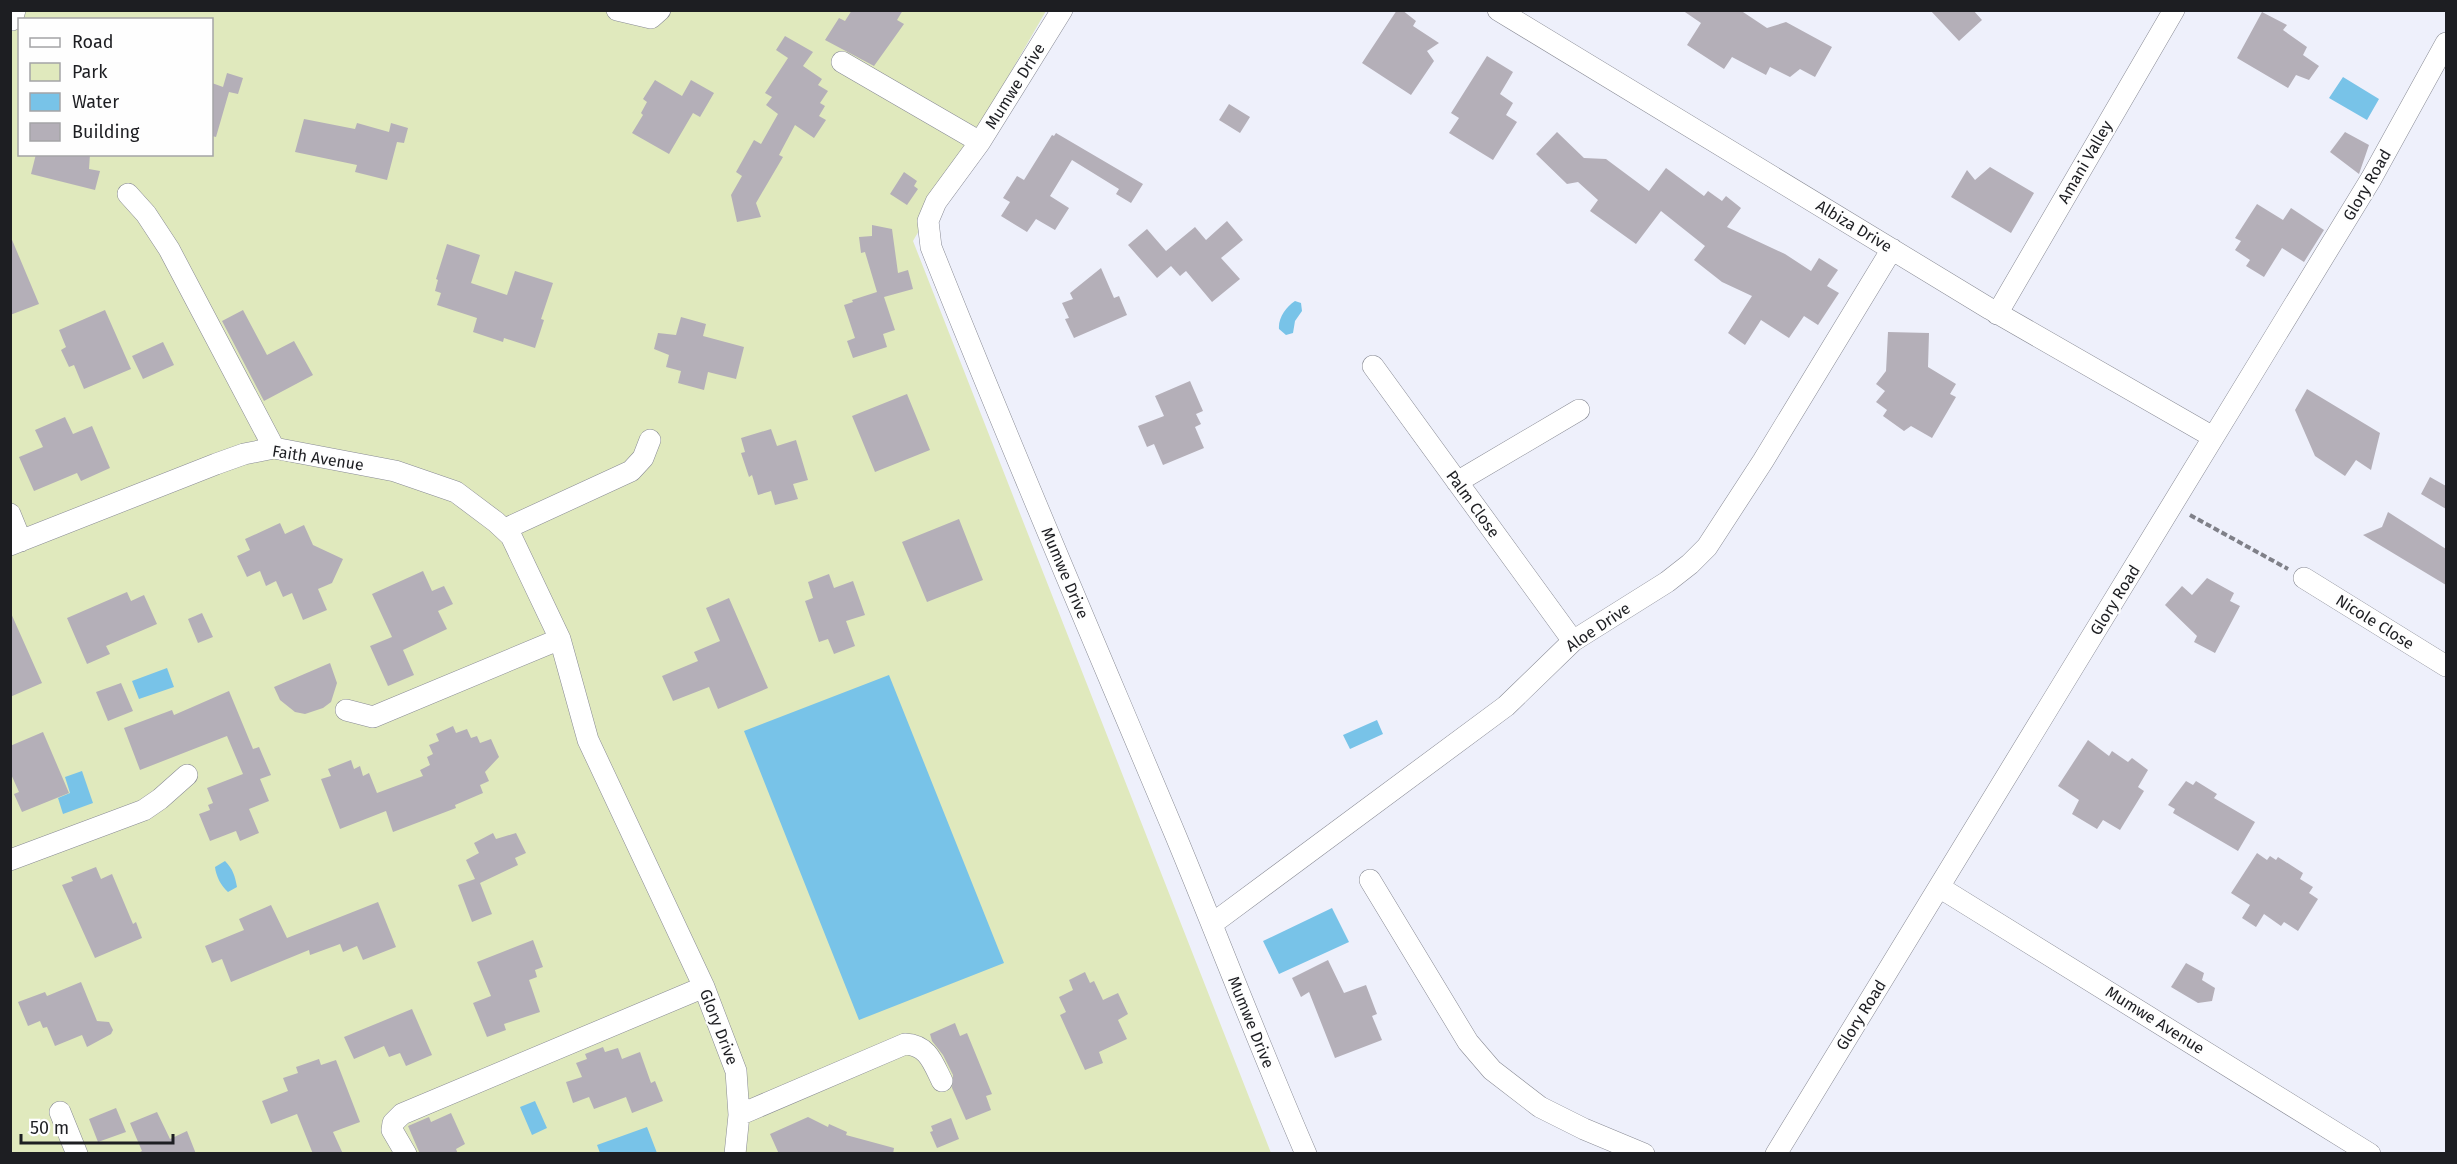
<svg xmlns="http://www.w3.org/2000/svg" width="2457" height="1164" font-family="'Fira Sans',sans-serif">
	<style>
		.green { fill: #e0e9bd; fill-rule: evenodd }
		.water { fill: #78c3e8 }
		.building { fill: #b4afb8 }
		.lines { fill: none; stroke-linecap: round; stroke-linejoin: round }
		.minor-casing { stroke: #888a94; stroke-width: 22 }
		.path { stroke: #7f8088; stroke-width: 4; stroke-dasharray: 6 3; stroke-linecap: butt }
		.minor { stroke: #fff; stroke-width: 21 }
		.labels { text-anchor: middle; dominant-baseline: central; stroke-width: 4.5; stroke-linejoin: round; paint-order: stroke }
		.street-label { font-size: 16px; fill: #1d1e22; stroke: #fefefe }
	</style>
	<rect width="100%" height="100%" fill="#eef0fb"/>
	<!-- green -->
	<path class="green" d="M10 11H1046L913 241 1271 1153H11ZM20 20H212V154H20Z"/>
	<!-- water -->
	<path class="water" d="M2343 77 2379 99 2367 120 2329 98Z
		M1295 301 1301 303 1302 311 1295 321 1293 333 1286 335 1279 329C1278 318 1286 307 1295 301Z
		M167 668 174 687 139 699 132 681Z
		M889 675 1004 963 859 1020 744 731Z
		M1377 720 1383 734 1350 749 1343 735Z
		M82 771 93 803 63 814 58 798 70 793 65 777Z
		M225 861C233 869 235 876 237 887L228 892C221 886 216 876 215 867Z
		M1332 908 1349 942 1279 974 1263 941Z
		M535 1101 547 1128 532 1135 520 1107Z
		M647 1127 657 1153H600L597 1145Z"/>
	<!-- building -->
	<path class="building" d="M852 10H903L897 20 904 24 874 66 825 40 839 18 845 21Z
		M1397 10H1402L1416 21 1413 26 1439 43 1427 51 1434 61 1411 95 1362 63Z
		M1682 10H1740L1767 28 1786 22 1832 47 1815 77 1800 69 1790 77 1770 67 1766 75 1732 57 1724 69 1687 45 1701 23Z
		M1930 10H1973L1982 20 1959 41Z
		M2262 12 2287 25 2283 30 2307 47 2303 55 2319 66 2309 80 2296 75 2288 88 2237 58Z
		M785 36 813 52 803 66 822 79 818 85 828 91 820 103 825 106 819 116 826 120 814 138 795 125 779 155 783 157 756 203 761 217 737 222 731 195 742 176 736 172 754 140 761 144 778 114 766 105 772 97 765 93 788 58 776 50Z
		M1487 56 1513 72 1500 94 1513 103 1506 115 1517 122 1493 160 1449 133 1459 118 1451 113Z
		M227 73 243 78 238 94 229 92 216 137 212 136V83L223 87Z
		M655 80 682 96 691 80 714 93 700 117 693 113 669 154 632 133 643 115 641 113 647 102 643 99Z
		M1229 104 1250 117 1240 133 1219 120Z
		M304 119 355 129 357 123 389 132 391 123 408 128 404 143 397 142 387 180 355 172 357 165 295 152Z
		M1557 132 1584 158 1606 159 1649 191 1666 168 1704 196 1708 191 1722 201 1726 196 1741 208 1727 227 1785 254 1811 271 1819 258 1838 270 1827 286 1839 293 1818 325 1804 316 1789 338 1761 320 1745 345 1728 333 1752 296 1722 282 1694 260 1705 246 1661 211 1636 244 1590 211 1598 200 1578 182 1567 184 1536 154Z
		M2345 132 2369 145 2359 174 2330 152Z
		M1056 133 1143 184 1131 203 1116 194 1119 189 1072 160 1050 196 1069 208 1055 230 1036 219 1027 232 1001 216 1010 202 1003 198 1017 176 1024 180 1052 135 1054 136Z
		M36 154H90L89 169 100 171 95 190 31 174Z
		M1990 167 2034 193 2011 233 1951 197 1967 170 1975 180Z
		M904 172 917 181 914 186 918 189 907 205 890 194Z
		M2257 204 2283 220 2291 208 2324 230 2304 262 2282 248 2264 277 2246 266 2250 260 2235 250 2241 241 2235 238Z
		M1227 221 1243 240 1221 258 1240 279 1212 302 1186 271 1180 276 1171 266 1157 278 1128 245 1147 229 1166 251 1195 227 1206 240Z
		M872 225 892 229 898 273 908 270 913 289 884 297 895 330 883 334 887 347 853 358 847 341 855 338 844 305 853 302 852 300 877 292 865 252 861 253 859 237 872 236Z
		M10 235 39 304 10 315Z
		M447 244 480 255 471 283 507 295 515 271 553 283 541 319 544 320 535 348 504 338 503 342 473 332 477 318 437 305 441 293 435 291 438 280 436 279Z
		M1101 268 1114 298 1119 296 1127 315 1074 338 1065 319 1069 318 1062 303 1073 299 1070 293Z
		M105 310 131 369 84 389 74 365 69 367 61 350 66 347 59 330Z
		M243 310 267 355 294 341 313 375 264 401 222 321Z
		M681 317 706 324 703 336 744 347 736 379 708 372 704 390 678 383 681 371 666 367 669 355 654 349 658 333 676 335Z
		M1888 332 1929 333 1928 367 1956 384 1950 394 1956 397 1932 438 1911 426 1904 431 1883 416 1887 410 1876 402 1885 391 1876 384 1886 371Z
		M163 342 174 365 143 379 132 356Z
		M1190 381 1203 411 1196 414 1201 424 1195 427 1204 448 1163 465 1154 444 1147 447 1138 426 1164 416 1155 396Z
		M2307 389 2380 433 2371 470 2356 460 2345 476 2315 456 2295 410Z
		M907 394 930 450 875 472 852 416Z
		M65 417 73 434 92 426 110 468 81 481 77 473 34 491 19 457 43 447 35 430Z
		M771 429 777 446 796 440 808 480 793 484 798 499 775 505 771 491 758 495 752 475 749 477 741 453 745 452 741 438Z
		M2430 477 2446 486V509L2421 494Z
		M2388 512 2446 549V585L2363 535 2382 527Z
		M959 519 983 580 927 602 902 542Z
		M280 523 285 534 304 525 313 545 343 559 332 583 318 589 327 610 303 620 292 593 283 597 276 581 266 586 260 571 247 577 237 556 250 550 245 539Z
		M423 571 432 591 444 586 453 604 438 611 447 629 403 650 414 675 388 686 370 646 392 637 372 594Z
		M829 574 834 588 853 581 865 615 846 621 855 646 834 654 828 639 819 642 805 601 813 598 808 582Z
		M2207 578 2234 593 2230 601 2240 606 2215 653 2194 642 2197 636 2165 605 2182 586 2192 595Z
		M127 592 131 601 144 595 157 624 106 646 110 654 87 664 67 618Z
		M729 598 768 688 718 709 709 687 673 701 662 676 698 661 694 652 720 641 706 608Z
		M10 611 42 683 10 697Z
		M202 613 213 637 198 643 188 619Z
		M330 663 337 683 331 702 323 708 305 714 295 712 280 700 274 687Z
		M121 683 133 711 108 721 96 692Z
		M229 691 253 749 259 747 271 775 260 779 269 801 249 809 259 833 240 841 236 831 210 841 199 814 210 810 208 805 213 803 207 788 243 774 227 736 140 770 124 728 172 710 174 715Z
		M453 726 456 733 467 729 471 738 477 736 480 743 491 739 499 757 485 772 489 781 480 785 483 793 455 805 456 808 393 832 386 811 340 829 321 779 331 776 328 769 351 760 354 769 360 766 363 776 369 773 377 793 423 776 420 770 430 765 427 757 433 754 429 745 439 741 436 734Z
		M43 732 69 793 22 812 14 794 19 792 10 772V746Z
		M2088 740 2109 756 2112 751 2128 762 2132 758 2148 770 2138 787 2144 791 2120 830 2103 820 2097 829 2072 814 2079 800 2058 786Z
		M2186 781 2193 785 2196 781 2217 794 2214 798 2255 822 2238 851 2173 813 2175 809 2168 805Z
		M493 833 496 839 516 833 526 853 515 858 518 865 480 883 492 914 472 922 458 885 475 879 466 860 479 853 474 843Z
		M2257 853 2267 860 2270 856 2276 860 2278 857 2303 873 2300 879 2313 887 2309 893 2318 899 2298 931 2284 922 2281 926 2264 914 2256 927 2242 918 2250 905 2231 893Z
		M96 867 101 879 112 874 133 924 136 922 142 938 95 958 62 885 73 881 71 877Z
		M378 902 396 947 363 960 357 946 343 952 340 944 310 955 309 950 231 982 222 959 212 963 205 946 244 930 239 919 271 905 287 938Z
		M533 940 543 967 535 970 537 977 529 980 540 1012 504 1024 506 1030 487 1037 473 1003 491 996 477 962Z
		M1328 960 1344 993 1366 985 1377 1014 1372 1016 1382 1040 1335 1058 1309 992 1301 997 1292 978Z
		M2186 963 2204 973 2202 980 2215 988 2212 1001 2198 1003 2171 987Z
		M1085 972 1090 983 1094 981 1103 1000 1118 993 1128 1014 1118 1020 1127 1039 1099 1052 1103 1063 1085 1070 1060 1015 1066 1012 1059 997 1073 990 1069 980Z
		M81 982 97 1021 109 1022 113 1030 111 1034 87 1047 82 1035 55 1046 47 1027 43 1028 40 1021 28 1026 18 1002 45 992 47 996Z
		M412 1009 432 1055 406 1066 400 1053 389 1057 384 1046 354 1059 344 1037Z
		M955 1023 960 1036 967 1033 992 1094 986 1096 991 1110 966 1120 952 1088 953 1075 943 1055 932 1041 930 1034Z
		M603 1047 605 1052 618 1048 622 1059 640 1052 651 1083 655 1081 663 1101 632 1113 626 1097 594 1109 589 1097 573 1103 566 1082 582 1077 576 1063 587 1059 585 1054Z
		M319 1059 321 1065 336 1060 360 1122 333 1132 343 1154H313L297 1114 271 1124 262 1101 288 1091 283 1078 298 1073 296 1067Z
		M116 1108 126 1132 98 1142 89 1119Z
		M157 1112 170 1139 187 1131 196 1154H136L142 1151 130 1123Z
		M451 1113 465 1144 456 1149 458 1154H420L408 1126 429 1117 431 1122Z
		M808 1117 828 1127 829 1124 847 1132 846 1135 894 1148 893 1154H779L770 1134Z
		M951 1118 959 1139 937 1148 930 1132 933 1131 931 1126Z"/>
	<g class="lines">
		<!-- minor casing -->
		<g class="minor-casing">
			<path id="minor" d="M617 10 651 18 660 10
				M1062 10 980 142 936 202 928 221 931 247C1009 444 1093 639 1175 834 1219 940 1260 1048 1306 1154
				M1498 10 1990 309 2213 437
				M12 20 15 10
				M842 62 980 142
				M128 194 146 214 169 249 274 448
				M1997 314 2174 10
				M1373 366 1573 641
				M1457 482 1579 410
				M10 514 21 541
				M505 529 631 471 643 458 650 440
				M10 545 216 464 244 454 274 448 395 471 456 492 496 522 511 536 560 639 588 740 704 987 736 1071 739 1115 735 1154
				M2304 578 2446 666
				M346 710 373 717 560 639
				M10 860 144 810 160 799 187 775
				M1370 880 1468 1042 1492 1070 1540 1107 1584 1129 1644 1154
				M1939 887 2370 1154
				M1212 924 1506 706 1573 641 1667 582 1690 564 1707 547 1763 461 1892 249
				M60 1112 77 1154
				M739 1115 905 1044C928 1045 933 1063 942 1081
				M406 1154 392 1130 393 1123 402 1114 704 987
				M1776 1154 2371 179 2446 43"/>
		</g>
		<!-- path -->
		<path class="path" d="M2190 515 2288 569"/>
		<!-- minor -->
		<use href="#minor" class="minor"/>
	</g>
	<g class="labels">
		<!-- street labels -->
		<g class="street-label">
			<text transform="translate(1015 86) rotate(-58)">Mumwe Drive</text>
			<text transform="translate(2085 162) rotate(-60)">Amani Valley</text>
			<text transform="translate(2367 185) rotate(-60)">Glory Road</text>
			<text transform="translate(1854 226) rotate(31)">Albiza Drive</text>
			<text transform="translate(318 458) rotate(9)">Faith Avenue</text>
			<text transform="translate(1473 504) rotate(54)">Palm Close</text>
			<text transform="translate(1065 573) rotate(67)">Mumwe Drive</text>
			<text transform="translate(2115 600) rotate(-58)">Glory Road</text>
			<text transform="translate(2375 622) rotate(32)">Nicole Close</text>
			<text transform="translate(1598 627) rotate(-34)">Aloe Drive</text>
			<text transform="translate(1861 1015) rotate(-58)">Glory Road</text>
			<text transform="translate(2155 1020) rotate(32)">Mumwe Avenue</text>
			<text transform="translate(1251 1022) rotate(68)">Mumwe Drive</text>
			<text transform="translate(719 1027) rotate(69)">Glory Drive</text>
		</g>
	</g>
	<!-- border -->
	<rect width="2457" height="1164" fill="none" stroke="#1d1e22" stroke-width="24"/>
	<!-- legend -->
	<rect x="18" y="18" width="195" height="138" fill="#fefefe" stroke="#a4a4a6" stroke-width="1.5"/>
	<rect x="30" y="38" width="30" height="9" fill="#ffffff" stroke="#a4a4a6" stroke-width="1.5"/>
	<text x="72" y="48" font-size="18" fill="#1d1e22">Road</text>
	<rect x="30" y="63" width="30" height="18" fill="#e0e9bd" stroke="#a4a4a6" stroke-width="1.5"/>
	<text x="72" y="78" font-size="18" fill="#1d1e22">Park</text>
	<rect x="30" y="93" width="30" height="18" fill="#78c3e8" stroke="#a4a4a6" stroke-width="1.5"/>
	<text x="72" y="108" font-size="18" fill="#1d1e22">Water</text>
	<rect x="30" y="123" width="30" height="18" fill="#b4afb8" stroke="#a4a4a6" stroke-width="1.5"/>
	<text x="72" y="138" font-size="18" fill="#1d1e22">Building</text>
	<!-- scale -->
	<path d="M21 1134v9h152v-9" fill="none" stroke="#1d1e22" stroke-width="3"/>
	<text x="30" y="1134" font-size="18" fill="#1d1e22" stroke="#fefefe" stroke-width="4.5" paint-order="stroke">50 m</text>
</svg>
